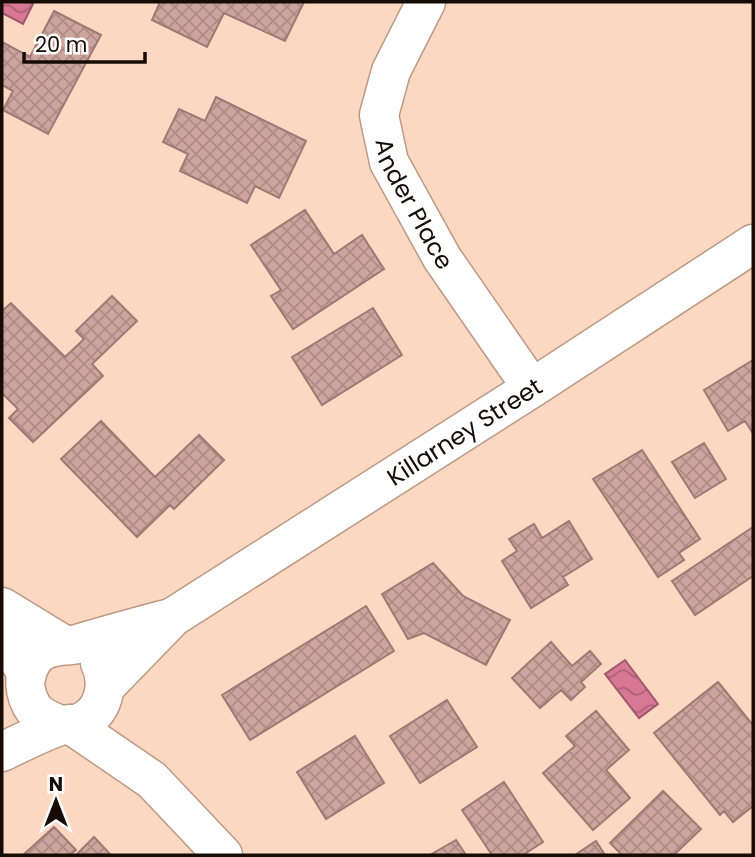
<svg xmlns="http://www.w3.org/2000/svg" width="755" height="857" font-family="Poppins,sans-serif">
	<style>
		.water { fill: url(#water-waves); stroke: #9e5869; stroke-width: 2 }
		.building { fill: url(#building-cross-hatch); stroke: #9f7973; stroke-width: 2 }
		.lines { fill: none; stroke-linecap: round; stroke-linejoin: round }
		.minor-casing { stroke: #bc9a86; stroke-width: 41 }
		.major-casing { stroke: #bc9a86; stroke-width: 41 }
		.minor { stroke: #fff; stroke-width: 38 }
		.major { stroke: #fff; stroke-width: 38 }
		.labels { text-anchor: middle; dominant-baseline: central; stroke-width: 5; stroke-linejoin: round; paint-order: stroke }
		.street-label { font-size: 24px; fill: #170c05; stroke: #fff }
	</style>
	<defs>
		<pattern id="water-waves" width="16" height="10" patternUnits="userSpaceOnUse" patternTransform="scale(1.75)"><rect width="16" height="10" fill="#d87894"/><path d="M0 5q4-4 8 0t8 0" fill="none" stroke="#ae6177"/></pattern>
		<pattern id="building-cross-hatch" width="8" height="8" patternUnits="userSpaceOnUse" patternTransform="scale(1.75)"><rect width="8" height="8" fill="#cda49e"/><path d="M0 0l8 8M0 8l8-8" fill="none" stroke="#af8c87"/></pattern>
	</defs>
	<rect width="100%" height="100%" fill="#fcd8c2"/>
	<!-- water -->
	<path class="water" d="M2 2H29L33 4 23 24 2 13Z
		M625 660 658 704 639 718 605 674Z"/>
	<!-- building -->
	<path class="building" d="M160 2H304L285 41 224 13 207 47 152 20Z
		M54 11 101 35 48 134 3 110 13 91 2 85V42L30 57Z
		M216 97 306 141 279 198 255 186 247 203 180 171 188 154 163 142 179 109 205 121Z
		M305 210 334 254 362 235 384 269 293 329 271 296 281 290 251 245Z
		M112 296 137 321 92 364 103 376 33 442 9 418 18 409 2 393V311L11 303 65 357 84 339 76 331Z
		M373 308 402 355 322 405 292 357Z
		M753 360V432H752L745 421 728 431 704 390Z
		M101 421 155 477 199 435 224 460 174 509 170 505 137 537 61 459Z
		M704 443 726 479 695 498 672 462Z
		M642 450 700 539 679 553 684 560 658 577 593 479Z
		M569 521 592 559 563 577 568 585 531 608 502 561 517 551 509 539 534 524 542 538Z
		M753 527V576L695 615 672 581Z
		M433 563 463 596 510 620 486 665 424 633 408 639 382 594Z
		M366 606 394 651 250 740 222 695Z
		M551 642 572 666 590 651 601 664 581 682 585 687 571 700 561 690 540 708 512 678Z
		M718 682 753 725V806L733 822 724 811 720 815 654 733Z
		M447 700 477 747 420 783 390 736Z
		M596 711 629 750 606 770 630 798 593 830 543 773 575 746 566 736Z
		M355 736 384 783 326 819 297 772Z
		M504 782 543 842 523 855H492L462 810Z
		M663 791 701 829 674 855H622L610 843Z
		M54 827 76 850 70 855H23Z
		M94 837 110 854 76 855Z
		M456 840 466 855H430Z
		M596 841 605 855H575Z"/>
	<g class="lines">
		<!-- minor casing -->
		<g class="minor-casing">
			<g id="minor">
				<path id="s1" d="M426 2 391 71 379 115 389 162 442 258 532 388"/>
				<path d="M2 607 64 645"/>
				<path d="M2 632 27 674"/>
				<path d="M70 724 152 780 223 855"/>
			</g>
		</g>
		<!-- major casing -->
		<g class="major-casing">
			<g id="major">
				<path id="s2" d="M105 687 173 617 532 388 753 244"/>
				<path d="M61 725C42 718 30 712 26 690 23 677 30 660 41 652 54 644 64 647 77 644 108 635 139 626 171 618"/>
				<path d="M2 752C20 743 39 734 57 727 64 724 72 725 79 723 104 714 110 684 100 663"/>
			</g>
		</g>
		<!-- minor -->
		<use href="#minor" class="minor"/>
		<!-- major -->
		<use href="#major" class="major"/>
	</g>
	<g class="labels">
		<!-- street labels -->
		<g class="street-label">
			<text stroke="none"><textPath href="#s1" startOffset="219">Ander Place</textPath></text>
			<text stroke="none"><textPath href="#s2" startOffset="443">Killarney Street</textPath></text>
		</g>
	</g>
	<!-- border -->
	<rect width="755" height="857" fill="none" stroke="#170c05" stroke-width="7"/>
	<!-- north arrow -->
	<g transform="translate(56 801)" stroke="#ffffff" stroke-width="5" paint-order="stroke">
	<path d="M0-5L12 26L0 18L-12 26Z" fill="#170c05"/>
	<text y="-10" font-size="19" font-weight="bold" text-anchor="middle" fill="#170c05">N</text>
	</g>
	<!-- scale -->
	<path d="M24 52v10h121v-10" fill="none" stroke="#170c05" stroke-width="3.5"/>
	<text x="35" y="52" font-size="21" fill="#170c05" stroke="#ffffff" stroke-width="5" paint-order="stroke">20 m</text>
</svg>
